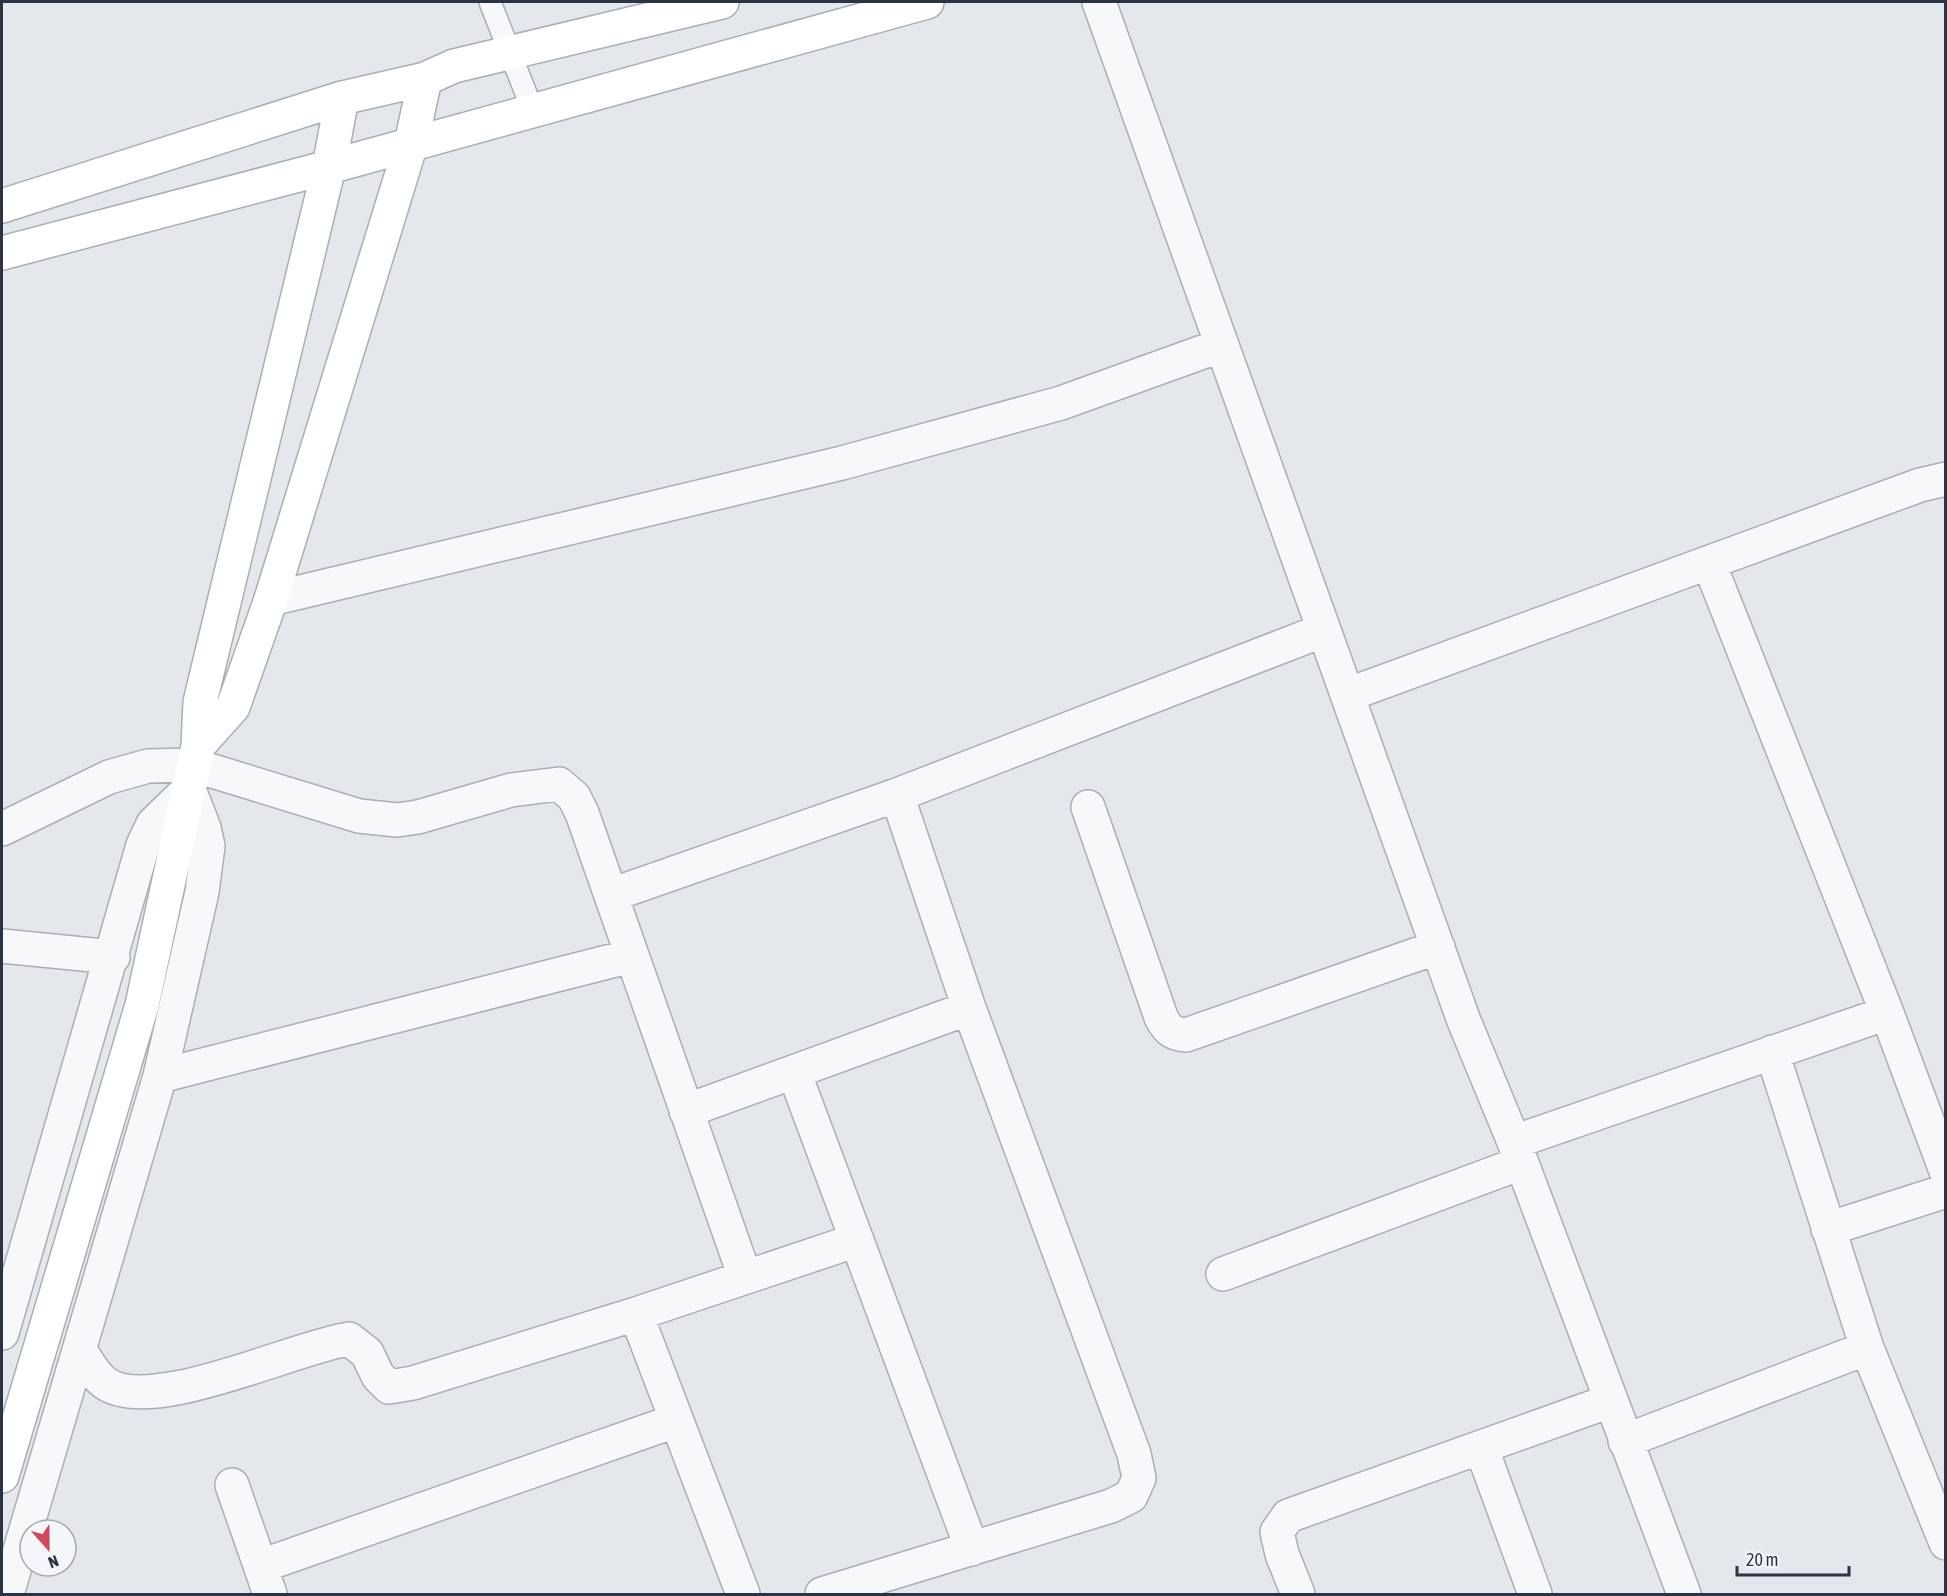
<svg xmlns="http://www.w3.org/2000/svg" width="1947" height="1596" font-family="'Asap Condensed',sans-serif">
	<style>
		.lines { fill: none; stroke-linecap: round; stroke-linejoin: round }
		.lane-casing { stroke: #a9aeb7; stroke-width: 24 }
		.street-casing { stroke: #a9aeb7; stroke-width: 36 }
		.secondary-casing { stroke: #a9aeb7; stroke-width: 36 }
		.lane { stroke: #f7f8fa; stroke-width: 21 }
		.street { stroke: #f7f8fa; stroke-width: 33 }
		.secondary { stroke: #fff; stroke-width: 33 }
	</style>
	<rect width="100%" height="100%" fill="#e4e7ec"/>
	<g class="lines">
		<!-- lane casing -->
		<g class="lane-casing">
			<path id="lane" d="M490 2 533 111"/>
		</g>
		<!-- street casing -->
		<g class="street-casing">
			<path id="street" d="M1099 2 1464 1021 1514 1142 1684 1594
				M1709 563 1887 1013 1946 1171
				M271 599 842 463 1061 403 1222 345
				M1347 695 1920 485 1946 479
				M1088 807 1161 1017C1167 1029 1172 1034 1186 1035L1438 947
				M2 829 109 777 148 766 193 765 359 816 397 820 418 817 511 790 559 784 574 797 582 813 745 1277
				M611 895 897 795 1324 630
				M2 946 113 957
				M1772 1052 1867 1348 1946 1543
				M794 1072 972 1549
				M160 1076 631 956
				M686 1111 969 1008
				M1514 1142 1887 1013
				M1828 1229 1946 1191
				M1223 1274 1521 1163
				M636 1314 743 1594
				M2 1333 143 845 153 824 189 789 204 828 208 846 202 892 160 1076 7 1594
				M80 1350C87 1361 94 1375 105 1383 151 1416 294 1347 349 1339L367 1353 378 1376 389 1387 413 1383 636 1314 857 1240
				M1625 1441 1867 1348
				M1481 1447 1535 1594
				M232 1485 270 1594
				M261 1566 675 1421
				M822 1594 1111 1506 1131 1496 1139 1478 1134 1454 969 1008 897 795
				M1298 1594 1282 1554 1277 1532 1288 1516 1610 1401"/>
		</g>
		<!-- secondary casing -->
		<g class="secondary-casing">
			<path id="secondary" d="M2 206 342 98 425 79 454 66 722 2
				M2 253 329 167 927 2
				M198 746 233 707 271 599 411 144 425 79
				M2 1476 142 1005 198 746 200 702 329 167 342 98"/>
		</g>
		<!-- lane -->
		<use href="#lane" class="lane"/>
		<!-- street -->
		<use href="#street" class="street"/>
		<!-- secondary -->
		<use href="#secondary" class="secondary"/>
	</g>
	<!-- border -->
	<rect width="1947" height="1596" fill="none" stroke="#2b3445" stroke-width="6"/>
	<!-- north arrow -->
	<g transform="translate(48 1548) rotate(159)"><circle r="28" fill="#f4f6f9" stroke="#a4a8b1" stroke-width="1.5"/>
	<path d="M0-4.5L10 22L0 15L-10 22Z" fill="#d1495b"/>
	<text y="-9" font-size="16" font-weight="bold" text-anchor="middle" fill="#2b3445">N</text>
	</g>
	<!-- scale -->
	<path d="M1737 1566v9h112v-9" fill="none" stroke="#2b3445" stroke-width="3"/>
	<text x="1746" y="1566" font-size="18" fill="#2b3445" stroke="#f4f6f9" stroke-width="4.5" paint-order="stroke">20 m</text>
</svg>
